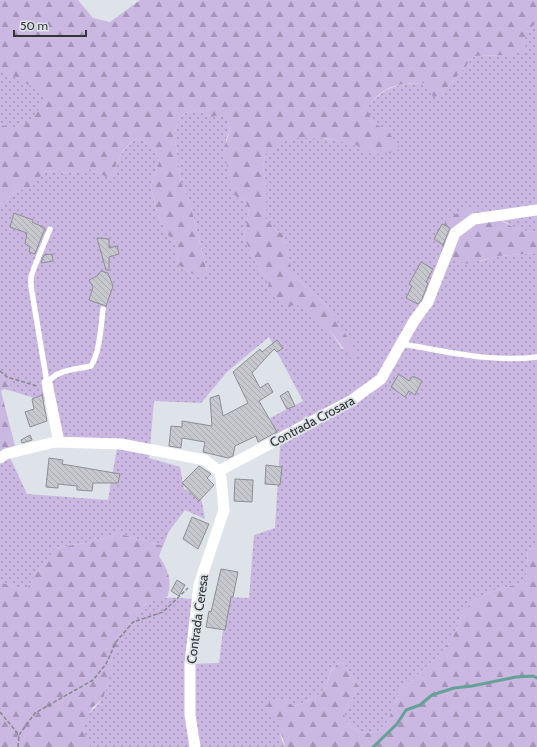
<svg xmlns="http://www.w3.org/2000/svg" width="537" height="747" font-family="Cabin,sans-serif">
	<style>
		.grass { fill: url(#grass-dots) }
		.forest { fill: url(#forest-firs) }
		.lines { fill: none; stroke-linecap: round; stroke-linejoin: round }
		.stream { stroke: #65a194; stroke-width: 3 }
		.building { fill: url(#building-back-hatch); stroke: #8d8e94 }
		.path { stroke: #85898c; stroke-width: 1.5; stroke-dasharray: 4 2; stroke-linecap: butt }
		.lane { stroke: #fff; stroke-width: 5.5 }
		.street { stroke: #fff; stroke-width: 11 }
		.labels { text-anchor: middle; dominant-baseline: central; stroke-width: 4; stroke-linejoin: round; paint-order: stroke }
		.street-label { font-size: 13px; fill: #313335; stroke: #dde3e8 }
	</style>
	<defs>
		<pattern id="grass-dots" width="8" height="8" patternUnits="userSpaceOnUse"><rect width="8" height="8" fill="#cab7e2"/><path d="M2 2h.1M6 6h.1" fill="none" stroke="#a595b8" stroke-width="1.8" stroke-linecap="round"/></pattern>
		<pattern id="forest-firs" width="22" height="20" patternUnits="userSpaceOnUse"><rect width="22" height="20" fill="#cab7e2"/><path d="M5 1l3.5 6h-7zM16 11l3.5 6h-7z" fill="#a595b8"/></pattern>
		<pattern id="building-back-hatch" width="6" height="6" patternUnits="userSpaceOnUse"><rect width="6" height="6" fill="#c6c8ce"/><path d="M-1 5l2 2M0 0l6 6M5-1l2 2" fill="none" stroke="#abacb2"/></pattern>
	</defs>
	<rect width="100%" height="100%" fill="#dde3e8"/>
	<!-- grass -->
	<path class="grass" d="M537 22V231C523 234 510 225 499 218L480 261 499 256 537 253V548L528 550 526 582 492 591 474 600 462 613 457 629 449 643 439 655 399 692 388 721 377 732 360 733 346 722 344 713 359 687 342 661C324 673 333 675 324 689 318 698 304 702 294 706L284 700C282 712 275 739 287 747H91C88 742 84 735 83 730 81 716 100 706 103 697 109 684 108 671 112 658 114 649 138 609 146 604 160 595 178 598 194 599L187 664 219 663 227 597 249 598 254 535 275 528 280 446 270 418 303 401 269 337 227 372 201 403 154 401 149 458 180 467 184 489 201 497 205 519 185 510 169 531 163 546 117 533 97 541 55 548C51 556 45 562 39 569 33 578 33 583 24 590L0 582V450L6 449 27 494 108 500 117 448 58 437 50 403 15 392 0 374V204L4 203 15 191C29 189 36 183 45 171L71 173 90 169 113 180C115 164 123 144 139 138L156 150 159 162 151 186 155 206 160 220 168 235 178 246 177 253 178 265 198 277 207 271 191 207 181 182 174 132 180 118 185 113 197 110 211 117 218 114 228 120 230 131 226 139 238 198 246 201 249 212 244 238 261 272 331 332 342 349 355 350 326 305 299 280 291 268 284 236 266 220V187L263 167 265 154C273 150 278 144 286 140 300 133 340 140 356 145 361 147 367 151 372 154L387 130 372 122 366 108C386 85 400 83 428 83L441 95 474 56 512 55 525 33Z
		M0 69 46 94C39 115 24 135 0 124Z"/>
	<!-- forest -->
	<path class="forest" d="M0 0H78L93 18 110 22 140 0H537V22L525 33 526 50 512 55 474 56 441 95 433 97 428 83C400 83 384 84 367 108L372 122 387 130 400 148 394 153 372 154 356 145 326 138H297L286 140 274 150 265 154 263 167 266 187V220L284 236 291 267 299 280 326 305 356 350 353 361 331 332 296 304 288 307 268 293 269 279 261 272 244 238 249 212 246 201 238 198 231 191 224 148 230 131 228 120 219 115 211 117 197 110 185 113 180 118 174 132 181 182 191 207 207 272 198 277 178 265 177 253 178 246 168 235 160 220 155 206 151 186 159 162 156 150 139 138C123 143 115 164 113 180L90 169 71 173 45 171 37 181 27 189 15 191 4 203 0 204V124C23 135 40 115 45 94L0 69Z
		M471 206C494 211 513 235 537 231V253L499 256 465 264 442 250C437 220 448 219 471 206Z
		M0 374 15 392 4 389 1 391 15 446 0 450Z
		M117 533 163 546 159 556C168 570 173 581 167 597L145 604 129 626 112 657 110 674 103 699 93 707 85 721 83 730 91 747H0V582L24 590C33 583 33 578 39 569 45 562 50 556 55 548L97 541Z
		M537 548V747H287L285 745 280 731V721L265 710 270 701 284 700 294 706C304 702 318 698 324 689 333 675 325 673 342 661L359 687 344 713 346 722 360 733 377 732 388 721 399 692 439 655 449 643 457 629 462 613 474 600 492 591 526 582 528 550Z"/>
	<g class="lines">
		<!-- stream -->
		<path class="stream" d="M373 747 397 724 406 710 420 705 432 695 454 688 472 686 516 677 533 676 537 678"/>
	</g>
	<!-- building -->
	<path class="building" d="M14 213 33 220 32 222 45 228 35 254 29 252 30 247 25 244 27 233 10 227Z
		M442 224 450 228 443 245 434 239Z
		M97 238 109 239V248L117 246 119 254 109 257V270H106Z
		M52 254 53 261 41 263 44 255Z
		M421 262 433 269 426 282 428 283 422 299 418 304 406 298 412 286 409 284Z
		M101 271 108 273 113 286 106 306 89 300 93 287 89 280 97 276Z
		M277 340 283 348 277 352 274 349 252 373 260 388 268 383 273 392 259 401 277 432 258 442 256 436 235 446 233 456 228 458 203 452 205 442 182 438 181 448 169 446 171 426 182 427V421L212 426 210 398 219 395 223 416 248 403 233 372 260 349 262 352Z
		M399 374 409 381 413 376 422 381 415 395 409 391 405 397 391 387Z
		M288 391 295 406 287 409 280 396Z
		M42 395 47 421 30 427 25 412 34 409 32 399Z
		M30 435 32 440 22 443 21 440Z
		M49 458 63 460 62 464 120 474 118 483H93L92 491 77 490V486L58 484V488L46 487Z
		M266 465 282 467 280 485 265 484Z
		M199 466 211 474 207 478 214 485 199 501 182 483Z
		M235 479 253 480 252 502 234 501Z
		M192 517 209 524 198 549 183 539Z
		M221 569 238 572 233 597H231L225 630 206 627 209 611 211 612Z
		M177 580 185 585 179 596 171 591Z"/>
	<g class="lines">
		<!-- path -->
		<path class="path" d="M0 371 7 377 37 386
			M0 712 19 735 35 713 93 680 106 664 116 642 133 622 163 612 188 588
			M18 747 19 735"/>
		<!-- lane -->
		<path class="lane" d="M401 344C446 351 492 363 537 357
			M47 383 31 286V277L34 268 50 229
			M47 383C58 369 74 370 91 366 100 352 101 325 103 309"/>
		<!-- street -->
		<path class="street" d="M47 383 59 442
			M0 458 6 454 55 442 121 444 205 460 219 471 221 477 224 510 199 585 190 663V715L195 747
			M219 471 352 400 381 379 414 321 428 302 455 233 474 219 537 210"/>
	</g>
	<g class="labels">
		<!-- street labels -->
		<g class="street-label">
			<text transform="translate(312 421) rotate(-28)">Contrada Crosara</text>
			<text transform="translate(197 619) rotate(-82)">Contrada Ceresa</text>
		</g>
	</g>
	<!-- scale -->
	<path d="M14 30v6h72v-6" fill="none" stroke="#313335" stroke-width="2"/>
	<text x="20" y="30" font-size="12" fill="#313335" stroke="#dde3e8" stroke-width="3" paint-order="stroke">50 m</text>
</svg>
